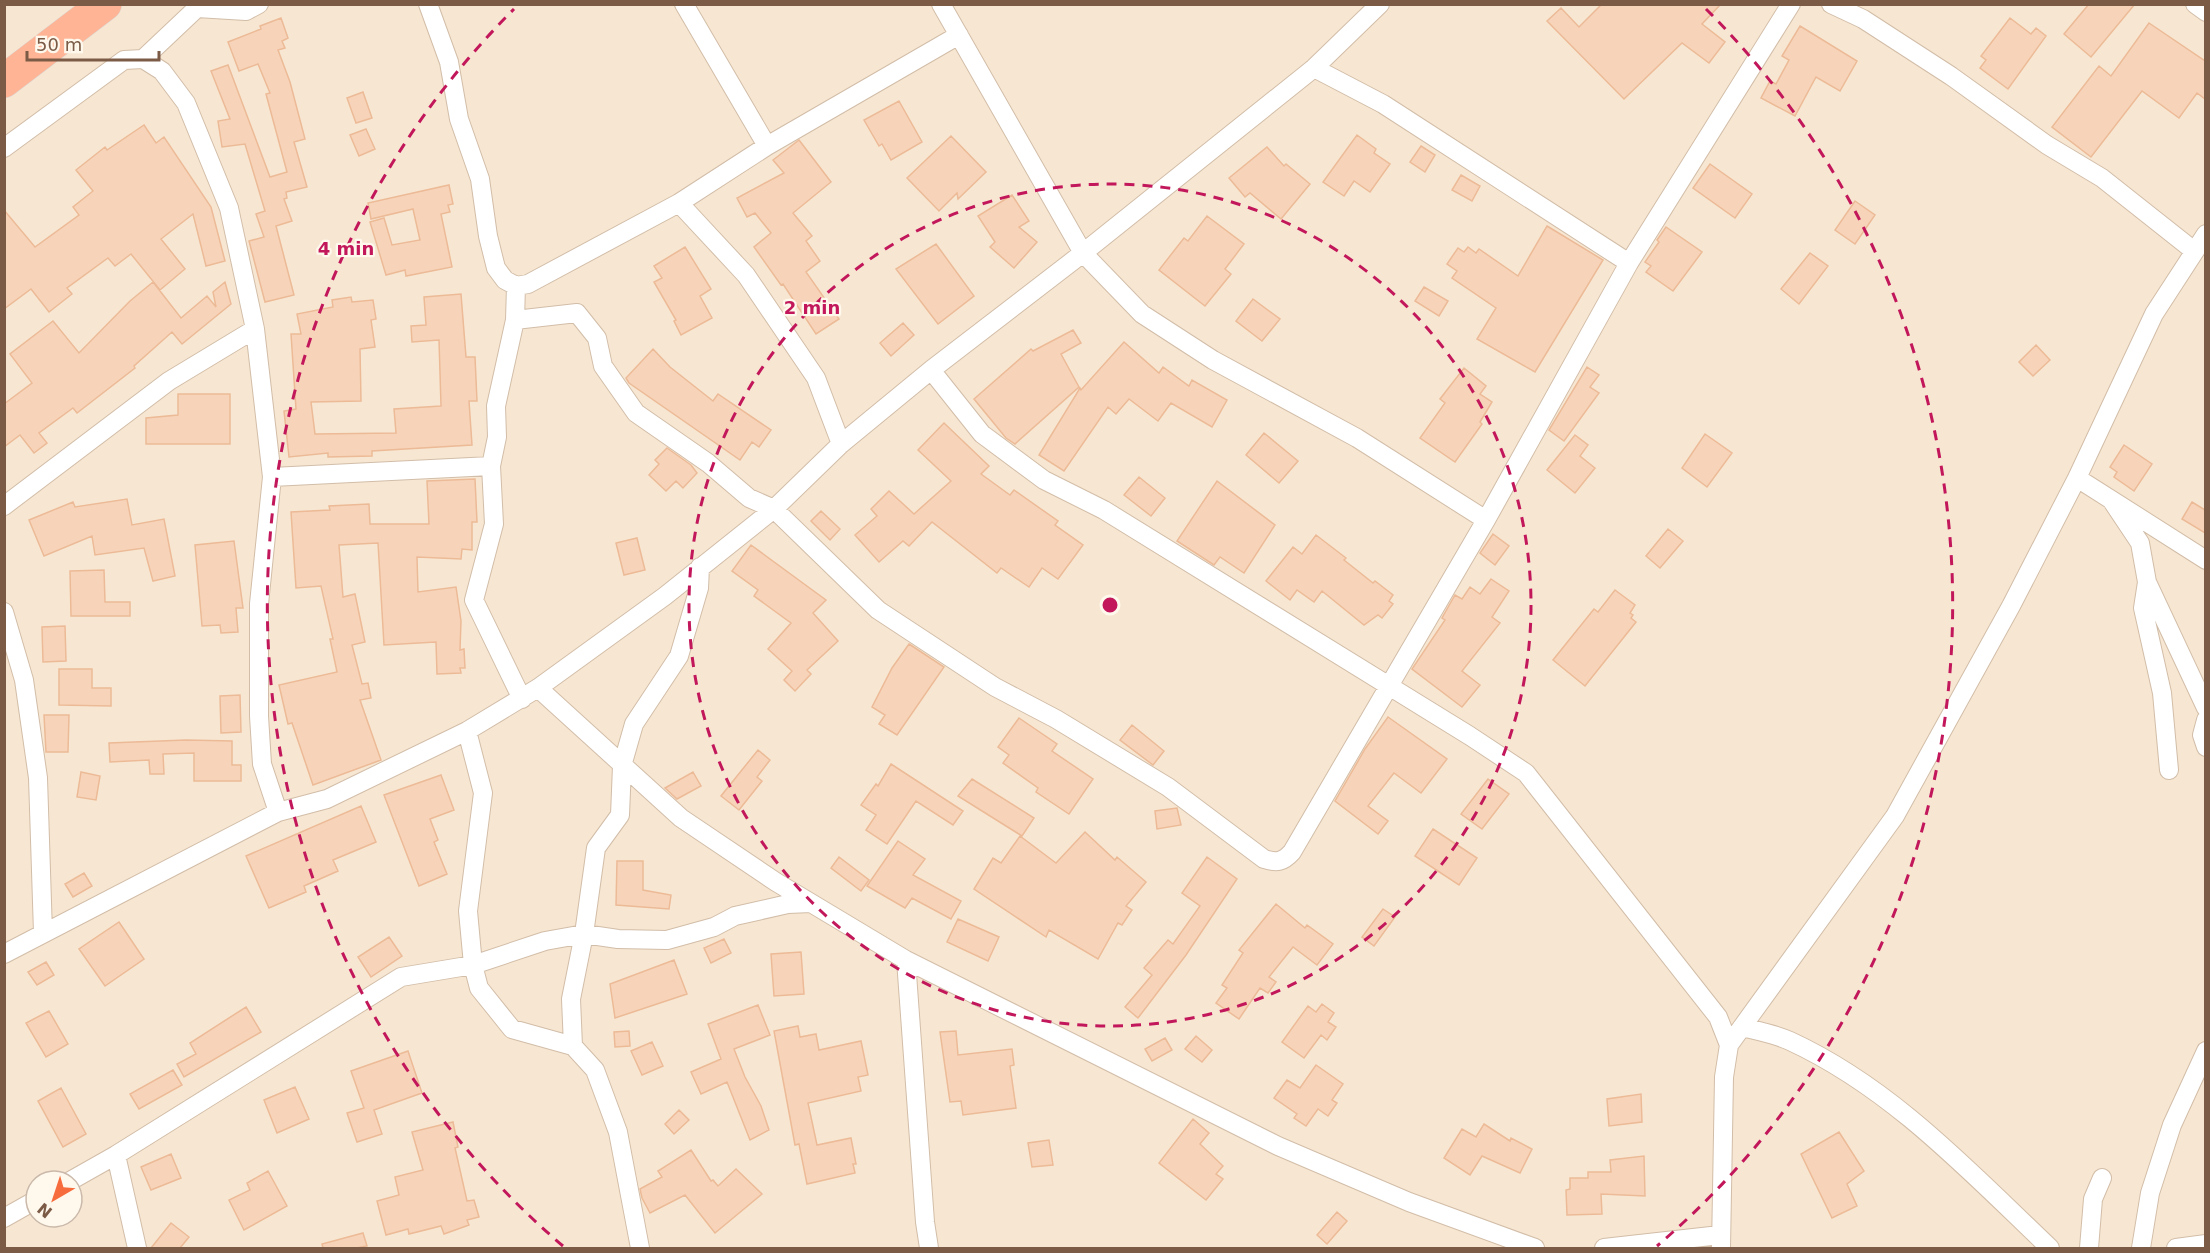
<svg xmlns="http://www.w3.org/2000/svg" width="2210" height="1253" font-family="'DejaVu Sans',sans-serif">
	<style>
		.residential { fill: #f7e7d2; fill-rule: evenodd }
		.building { fill: #f7d4b9; stroke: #ecba97; stroke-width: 1.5 }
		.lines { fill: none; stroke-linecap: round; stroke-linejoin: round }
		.street-casing { stroke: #d2bda8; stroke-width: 20 }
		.highway-casing { stroke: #ddd4cf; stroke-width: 34 }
		.street { stroke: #fff; stroke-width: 18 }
		.highway { stroke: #ffb495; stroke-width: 33 }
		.ring { fill: none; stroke: #c2185b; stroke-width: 3; stroke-dasharray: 10 8 }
		.centre { fill: #c2185b; stroke: #fff8ed; stroke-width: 3 }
		.ring-label { font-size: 18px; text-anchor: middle; font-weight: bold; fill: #c2185b; stroke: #fff8ed; stroke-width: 4.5; stroke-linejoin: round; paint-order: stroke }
	</style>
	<rect width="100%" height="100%" fill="#fff5e4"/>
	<!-- residential -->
	<path class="residential" d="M5 5H2205V1248H5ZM36 1181H72V1217H36Z"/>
	<!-- building -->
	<path class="building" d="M1602 4H1721L1702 24 1725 42 1709 63 1682 43 1624 99 1547 21 1561 8 1579 27Z
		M2089 4H2135L2091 57 2064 34Z
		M281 18 288 38 282 41 285 48 278 50 290 82 305 139 294 142 307 187 286 192 287 198 284 199 292 221 276 226 294 295 265 302 249 241 264 237 256 214 265 211 245 144 222 147 218 121 230 119 211 71 228 65 270 177 287 172 266 94 270 93 258 64 239 71 228 42 261 29 260 26Z
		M2010 18 2031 34 2036 28 2046 36 2008 89 1980 68 1986 60 1981 56Z
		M2149 23 2205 61V99L2197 93 2179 118 2142 91 2091 157 2052 127 2099 66 2111 76Z
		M1800 26 1857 61 1840 91 1816 77 1795 116 1761 98 1770 81 1776 84 1789 60 1782 56Z
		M363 92 372 118 356 123 347 98Z
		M899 101 922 142 891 160 882 144 879 146 864 120Z
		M144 125 156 143 164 137 211 207 225 261 206 266 193 214 161 239 185 269 160 290 131 254 115 266 108 258 67 288 72 294 49 312 31 289 4 309V210L35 247 79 215 73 207 93 191 76 170 105 147 107 150Z
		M366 129 375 149 359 156 350 135Z
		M1357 135 1376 149 1374 153 1390 164 1370 192 1354 181 1344 196 1323 182Z
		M951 136 986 172 958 199 957 193 939 211 907 178Z
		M799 140 831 182 793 213 812 236 806 241 820 261 806 272 839 319 816 334 783 284 781 285 754 247 771 233 755 213 747 217 737 198 784 173 773 160Z
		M1421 146 1435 155 1425 172 1410 162Z
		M1267 147 1284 166 1286 164 1310 184 1281 219 1250 193 1245 197 1229 178Z
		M1710 164 1752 194 1735 218 1693 188Z
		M1461 175 1480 186 1472 201 1452 190Z
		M449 185 453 204 448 205 450 212 441 214 452 267 406 276 405 270 386 275 370 222 384 218 392 245 420 240 413 209 371 219 368 203Z
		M1012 195 1029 221 1019 227 1037 242 1014 268 990 247 995 242 978 216Z
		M1855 201 1875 215 1855 244 1835 230Z
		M1207 216 1244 244 1225 269 1231 274 1205 306 1159 270 1184 238 1188 241Z
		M1547 226 1603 260 1535 372 1477 339 1496 308 1452 278 1457 271 1447 264 1458 248 1464 252 1468 247 1476 253 1479 249 1518 276Z
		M1666 227 1702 252 1673 291 1646 272 1651 266 1645 262 1659 242 1657 240Z
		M936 244 974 296 938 324 896 269Z
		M685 247 711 289 700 296 712 318 681 335 674 321 676 320 654 282 662 278 654 266Z
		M1810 253 1828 266 1799 304 1781 289Z
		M153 282 181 318 207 296 216 307 213 292 225 282 231 304 182 344 172 332 134 366 135 368 77 413 73 408 39 433 47 443 34 453 20 435 4 447V404L32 383 10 354 53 321 79 353 130 301Z
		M1424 287 1448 301 1439 316 1415 301Z
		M461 294 466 357H475L477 401H469L472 445 372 451V456L328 457V453L289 457 284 411 296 409 291 334H301L297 314 333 307 332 300 351 297 352 302 373 300 376 319 371 320 375 347 360 349 361 401 311 402 315 434 396 433 394 409 441 406 439 340 412 342 411 326 426 325 424 297Z
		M1253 299 1280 319 1262 341 1236 321Z
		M903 323 914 335 891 356 880 343Z
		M1073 330 1081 343 1061 354 1079 387 1015 444 1006 438 974 399 1031 349 1033 351Z
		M1124 342 1159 373 1163 367 1189 386 1192 380 1227 400 1212 427 1171 403 1158 421 1129 399 1116 414 1108 407 1064 471 1039 455 1080 388 1081 390Z
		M2036 345 2050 360 2033 376 2019 362Z
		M653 349 670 367 713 401 718 394 771 430 759 447 752 442 740 460 629 383 626 378Z
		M1587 367 1599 375 1590 387 1599 393 1564 441 1549 430Z
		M1464 368 1486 386 1480 394 1492 402 1480 422 1482 424 1455 462 1420 438 1445 403 1440 399Z
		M178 394H230V444H146V418L178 415Z
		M944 423 989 466 981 474 1010 495 1014 490 1058 521 1055 525 1083 545 1058 579 1042 568 1029 587 1001 568 997 573 932 522 909 546 903 541 879 562 855 535 877 516 871 509 889 491 914 514 951 481 918 450Z
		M1264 433 1298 461 1279 483 1246 455Z
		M1705 434 1732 453 1707 487 1682 468Z
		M1575 435 1588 445 1580 456 1595 468 1575 493 1547 470Z
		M2124 445 2152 464 2134 491 2114 477 2117 472 2110 467Z
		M667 448 691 465 697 473 683 488 676 481 666 491 649 475 659 464 655 460Z
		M1139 477 1165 498 1151 516 1124 495Z
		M475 479 477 522H472V550L462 549 461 559 417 557 418 592 456 587 461 621 460 650 464 649 465 668H460L461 673 437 674 436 642 384 645 378 543 339 545 343 597 355 594 365 642 352 645 362 684 368 683 371 698 360 700 381 760 313 785 292 723 288 724 279 685 337 672 330 639H333L321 586 296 588 291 512 330 510 329 506 369 504 370 524H429L427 481Z
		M1217 481 1275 525 1244 573 1220 557 1214 565 1177 541Z
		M127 499 132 525 164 519 175 576 153 581 144 548 95 555 92 536 44 556 29 520 73 502 75 507Z
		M2192 502 2205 510V533L2182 519Z
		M821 511 840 529 830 540 811 521Z
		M1668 529 1683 541 1660 568 1646 556Z
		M1493 534 1509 546 1495 565 1480 553Z
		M1316 535 1346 558 1344 560 1373 583 1375 581 1393 595 1389 601 1393 604 1382 618 1378 615 1364 625 1322 591 1314 602 1297 590 1290 600 1266 581 1293 547 1302 554Z
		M637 538 645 570 624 575 616 543Z
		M234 541 243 608H236L238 632 221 633 220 625 202 626 195 545Z
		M751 545 826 600 813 613 838 641 807 670 811 674 795 691 784 680 792 671 768 649 791 623 754 596 758 590 732 571Z
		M104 570 105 602H130V616H71L70 571Z
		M1491 579 1509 591 1492 617 1500 623 1462 671 1480 685 1462 707 1412 669 1445 620 1442 618 1455 595 1462 599 1470 587 1480 594Z
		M1615 590 1635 605 1630 613 1633 615 1631 618 1636 622 1585 686 1553 660 1594 609 1598 612Z
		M65 626 66 661 43 662 42 627Z
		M909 644 944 667 897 735 879 724 885 715 872 707 892 668Z
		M59 669H92V688H111V706L59 705Z
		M240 695 241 732 221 733 220 696Z
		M44 715H69L68 752H46Z
		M1388 717 1447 759 1421 793 1394 773 1368 806 1388 821 1378 834 1335 801 1365 749Z
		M1019 718 1057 744 1052 751 1093 779 1069 814 1036 792 1038 788 1003 763 1009 755 998 747Z
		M1132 725 1164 751 1153 765 1120 740Z
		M186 740 232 741V765H241V781H194V753L163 754 164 774H150L149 760 110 762 109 743Z
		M758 750 770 760 757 777 762 781 739 810 721 796Z
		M891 764 963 811 953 825 916 801 887 844 866 830 876 815 861 805 876 784 878 786Z
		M81 772 100 776 96 800 77 797Z
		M693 772 701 786 677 799 665 788Z
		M441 775 454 810 430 819 438 840 434 842 447 874 419 886 384 795Z
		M972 779 1034 818 1022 836 958 796Z
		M1488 779 1509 794 1482 829 1461 814Z
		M361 806 376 842 333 860 338 871 304 886 306 892 269 908 246 856Z
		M1177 808 1181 825 1157 829 1155 811Z
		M1433 829 1477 858 1459 885 1415 856Z
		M1085 832 1115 860 1117 857 1146 882 1126 906 1132 910 1122 925 1118 923 1098 959 1049 930 1046 937 974 889 993 858 1001 863 1020 836 1056 863Z
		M898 841 925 859 913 875 961 901 951 919 912 898 905 908 867 886Z
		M839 857 869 880 861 891 831 868Z
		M1207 857 1237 879 1186 955 1138 1018 1125 1007 1152 975 1144 968 1168 940 1173 944 1200 906 1182 893Z
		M617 861H643V890L671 895 669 909 616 905Z
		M84 873 92 886 73 897 65 884Z
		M1276 904 1305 928 1307 925 1333 944 1317 965 1293 947 1269 977 1276 982 1268 993 1260 988 1239 1019 1216 1003 1227 988 1222 985 1243 953 1239 950Z
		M1383 909 1395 917 1374 946 1362 937Z
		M958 919 999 937 988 961 947 942Z
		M119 922 144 959 105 986 79 949Z
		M389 937 402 956 371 977 358 957Z
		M724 939 731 953 711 963 704 948Z
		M801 952 804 994 774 996 771 954Z
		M674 960 687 994 615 1018 610 984Z
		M46 962 54 975 37 985 28 972Z
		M1322 1004 1334 1013 1328 1022 1336 1027 1327 1040 1321 1035 1304 1058 1282 1042 1308 1006 1316 1012Z
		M758 1005 770 1035 734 1049 745 1077 761 1106 769 1130 750 1140 727 1082 701 1094 691 1072 721 1059 708 1024Z
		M246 1007 261 1032 184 1077 177 1064 196 1054 190 1043Z
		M49 1011 68 1044 46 1057 26 1023Z
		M798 1026 800 1037 816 1034 819 1050 861 1041 868 1075 858 1077 861 1091 808 1103 817 1145 851 1138 856 1164H853L855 1173 807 1184 799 1144 795 1145 774 1031Z
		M629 1031 630 1046 615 1047 614 1032Z
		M956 1031 958 1055 1012 1049 1014 1065 1010 1066 1016 1108 963 1115 961 1101 950 1102 940 1032Z
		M1196 1036 1212 1050 1202 1062 1185 1049Z
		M1165 1038 1172 1050 1152 1061 1145 1049Z
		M652 1042 663 1066 642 1075 631 1051Z
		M408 1051 422 1093 374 1110 382 1134 357 1142 347 1113 364 1108 351 1071Z
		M1316 1065 1343 1084 1332 1100 1337 1103 1328 1116 1318 1109 1306 1126 1294 1118 1297 1114 1274 1098 1287 1080 1300 1088Z
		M173 1070 182 1085 139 1109 130 1094Z
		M295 1087 309 1119 277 1133 264 1100Z
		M61 1088 86 1134 63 1147 38 1101Z
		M1641 1094 1642 1122 1609 1126 1607 1099Z
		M679 1110 689 1120 674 1134 665 1124Z
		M1193 1119 1209 1133 1200 1144 1223 1166 1216 1174 1223 1179 1206 1200 1159 1163Z
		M453 1122 458 1147 455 1148 467 1201 474 1200 479 1217 467 1220 469 1225 444 1234 441 1226 409 1234 408 1229 386 1235 377 1201 399 1195 395 1177 423 1170 412 1132Z
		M1484 1124 1510 1141 1511 1138 1532 1149 1520 1173 1482 1156 1470 1175 1444 1158 1462 1129 1476 1137Z
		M1839 1132 1864 1171 1847 1184 1857 1206 1832 1218 1801 1154Z
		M1049 1140 1053 1165 1032 1167 1028 1143Z
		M691 1150 711 1181 713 1180 718 1186 736 1169 762 1194 715 1233 685 1195 650 1213 642 1198 640 1189 662 1177 658 1171Z
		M171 1154 181 1178 151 1190 141 1167Z
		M1644 1156 1645 1196 1601 1194 1602 1214 1567 1215 1566 1190 1570 1189V1178H1588V1172H1611L1610 1160Z
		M268 1171 287 1206 244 1230 229 1200 250 1190 247 1183Z
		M1337 1212 1347 1221 1327 1244 1317 1235Z
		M171 1223 189 1237 180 1248H151Z
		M363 1233 367 1246 356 1248H323L322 1244Z"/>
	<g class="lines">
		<!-- street casing -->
		<g class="street-casing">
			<path id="street" d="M428 4 449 62 459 119 480 179 488 236 496 268 505 280 516 286 528 284 679 203 767 146 959 35
				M684 4 767 146
				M941 4 1083 253 1142 314 1213 360 1357 438 1486 520
				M1831 4 1863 19 1951 76 2047 145 2102 178 2193 250
				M2195 4 2206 12
				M143 59 197 8 246 11 259 4
				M1314 68 1383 104 1629 263
				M4 148 124 60 143 59 162 71 186 103 229 208 255 329 272 477 259 604V716L262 764 278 812
				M679 203 746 275 816 378 841 444
				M516 286 515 320 496 406 497 437 491 466 494 524 474 600 522 699
				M515 320 577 313 597 338 603 366 636 413 708 463 749 498 774 509 878 610 995 687 1056 719 1168 787 1264 859C1277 863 1283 862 1292 852L1486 520 1629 263 1791 4
				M931 370 982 434 1044 480 1104 510 1470 736 1526 773 1718 1017 1729 1045 1724 1077 1721 1248
				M272 477 491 466
				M2077 478 2206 560
				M2112 501 2140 543 2147 582 2143 608 2162 693 2169 770
				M4 506 169 381 255 329
				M2147 582 2206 708
				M4 612 24 680 38 778 43 933
				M538 688 681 818 776 882 906 960 1278 1146 1409 1202 1535 1248
				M2206 720 2202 735 2206 747
				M467 731 483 793 468 911 473 965 479 988 512 1029 573 1046 595 1070 618 1132 640 1248
				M4 954 278 812 327 799 467 731 538 688 665 596 774 509 841 444 931 370 1083 253 1314 68 1380 4
				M906 960 925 1222 929 1248
				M1742 1027C1758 1031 1775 1034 1790 1041 1892 1088 1970 1172 2050 1248
				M1729 1045 1895 816 2011 606 2077 478 2154 314 2206 234
				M573 1046 571 999 584 934 596 848 620 815 622 766 634 724 679 656 699 588 700 567
				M116 1155 137 1248
				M70 1181 116 1155 401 977 473 965 545 941 584 934 618 939 667 940 714 927 735 916 788 904 811 903
				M4 1218 36 1200
				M1604 1248 1720 1235
				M2089 1248 2093 1199 2102 1178
				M2141 1248 2150 1193 2172 1125 2206 1051
				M2176 1248 2206 1244"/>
		</g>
		<!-- highway casing -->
		<g class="highway-casing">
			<path id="highway" d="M4 81 105 4"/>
		</g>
		<!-- street -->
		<use href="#street" class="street"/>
		<!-- highway -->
		<use href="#highway" class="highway"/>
	</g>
	<!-- distance rings -->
	<g class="ring">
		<circle cx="1110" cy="605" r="421"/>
		<path d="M563 1246A843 843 0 0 1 514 9M1706 9A843 843 0 0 1 1657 1246"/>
	</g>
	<circle cx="1110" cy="605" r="9" class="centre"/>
	<g class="ring-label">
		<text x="346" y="255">4 min</text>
		<text x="812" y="314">2 min</text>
	</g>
	<!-- border -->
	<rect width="2210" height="1253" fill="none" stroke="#7b5b46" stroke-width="12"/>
	<!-- north arrow -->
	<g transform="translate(54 1199) rotate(219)"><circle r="28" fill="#fff8ed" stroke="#cab9aa" stroke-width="1.5"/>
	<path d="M0-4.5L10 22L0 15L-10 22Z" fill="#f66c3c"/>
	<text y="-9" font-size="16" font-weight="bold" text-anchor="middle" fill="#7b5b46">N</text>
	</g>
	<!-- scale -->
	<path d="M27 51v9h132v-9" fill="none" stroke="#7b5b46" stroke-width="3"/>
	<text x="36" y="51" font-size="18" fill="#7b5b46" stroke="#fff8ed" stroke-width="4.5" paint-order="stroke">50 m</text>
</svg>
